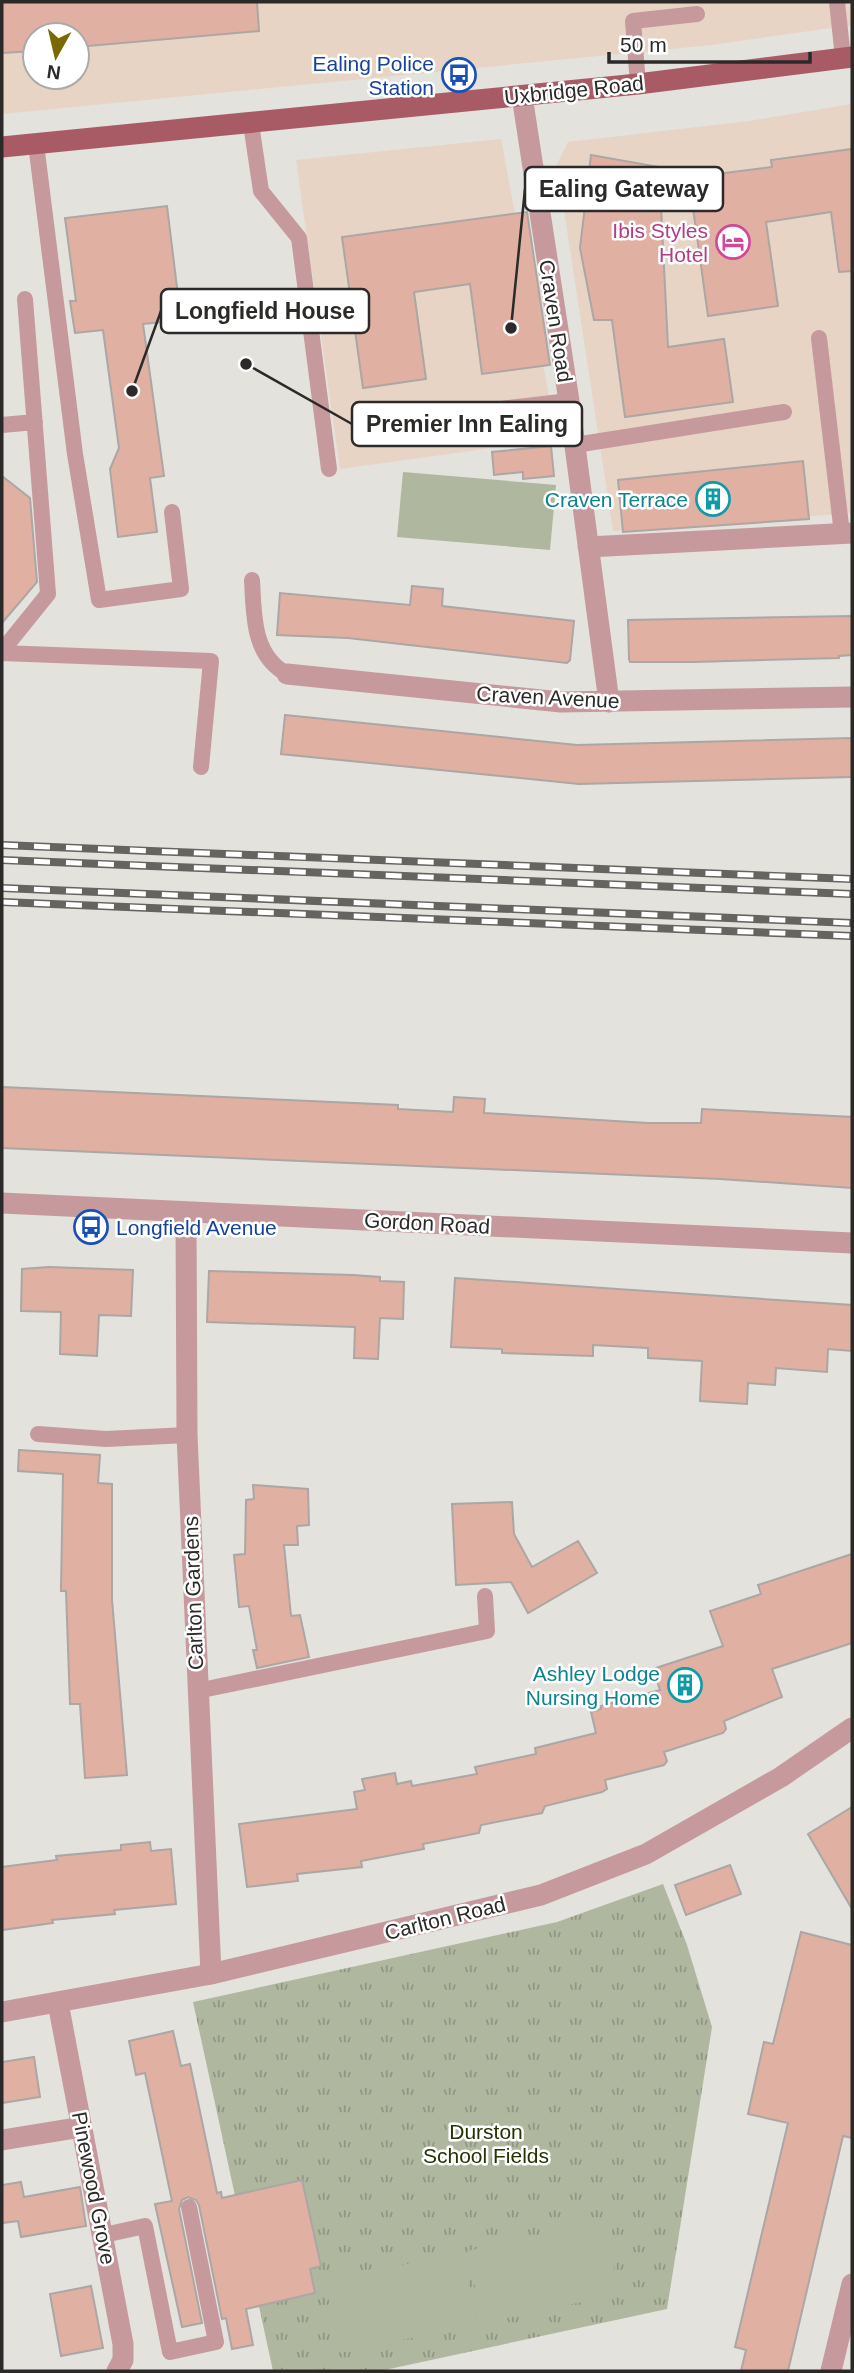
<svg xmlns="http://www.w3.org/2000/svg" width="854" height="2373" font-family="Helvetica,sans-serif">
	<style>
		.commercial { fill: #e7d4c4; fill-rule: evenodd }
		.park { fill: url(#park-tufts) }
		.pitch { fill: #afb89f }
		.building { fill: #e0b1a3; stroke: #aca6a4; stroke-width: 2 }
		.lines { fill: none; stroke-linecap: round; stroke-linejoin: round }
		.service { stroke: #c69a9d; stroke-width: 16 }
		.minor { stroke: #c69a9d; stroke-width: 21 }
		.tertiary { stroke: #c69a9d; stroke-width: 21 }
		.primary { stroke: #a85b64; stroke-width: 21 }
		.rail-casing { stroke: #656460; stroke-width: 8 }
		.rail { stroke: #fff; stroke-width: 5; stroke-dasharray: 16; stroke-linecap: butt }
		.labels { text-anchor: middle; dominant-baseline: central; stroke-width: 5; stroke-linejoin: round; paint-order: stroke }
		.transit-label { font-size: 21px; fill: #164399; stroke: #fff; text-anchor: end }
		.street-label { font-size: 21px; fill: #2b2a28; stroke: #fff }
		.hotel-label { font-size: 21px; fill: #b23c85; stroke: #fff; text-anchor: end }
		.culture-label { font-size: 21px; fill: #0d838f; stroke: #fff; text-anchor: end }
		.park-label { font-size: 21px; fill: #263201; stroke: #fff }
		.leader { fill: none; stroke: #2b2a28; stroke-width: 2.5 }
		.callout-dot { fill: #2b2a28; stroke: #fff; stroke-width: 2.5 }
		.callout { fill: #fff; stroke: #2b2a28; stroke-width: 2.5 }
		.callout-label { font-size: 23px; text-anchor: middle; font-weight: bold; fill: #2b2a28 }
	</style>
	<defs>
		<pattern id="park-tufts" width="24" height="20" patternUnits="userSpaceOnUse" patternTransform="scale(1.75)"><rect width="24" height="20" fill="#afb89f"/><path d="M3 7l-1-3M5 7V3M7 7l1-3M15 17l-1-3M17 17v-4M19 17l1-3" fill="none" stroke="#8f9682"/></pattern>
	</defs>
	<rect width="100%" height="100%" fill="#e3e2dc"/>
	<!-- commercial -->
	<path class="commercial" d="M2 2H852V25L712 45 2 114ZM35 35H77V77H35Z
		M852 104V513L613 531 557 164 568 142 749 121Z
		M501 139 557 439 340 469 296 160Z"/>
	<!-- park -->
	<path class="park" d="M663 1884 687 1945 712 2027 667 2309 380 2371H273L193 2002 557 1922Z"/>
	<!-- pitch -->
	<path class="pitch" d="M403 472 556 485 550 550 397 537Z
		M604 2222 620 2294 483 2323 467 2251Z
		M462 2252 478 2324 340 2353 325 2282Z"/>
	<!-- building -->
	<path class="building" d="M2 2H257L259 31 77 47V35H35V51L2 53Z
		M852 149V271L839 272 831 212 766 222 778 306 708 316 688 172 709 175 772 167 771 160Z
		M591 155 659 167 668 347 724 339 733 402 625 417 612 320H594L580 248Z
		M167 206 181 320 143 324 164 476 150 478 157 532 118 537 110 469 119 448 103 330 75 333 70 301H76L65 218Z
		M527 212 550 365 482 374 470 284 414 292 426 379 363 388 342 237Z
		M551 446 554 476 523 479V472L494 475 492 452Z
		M803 461 809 519 623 532 618 480Z
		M2 476 30 498 37 582 2 623Z
		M412 586 443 589 442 606 574 621 570 660 567 663 348 638 277 635 280 593 410 605Z
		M852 616V655L839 656V658L693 662H630L629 659 628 620Z
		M285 715 577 745 852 738V777L579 784 281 754Z
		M2 1087 398 1105V1109L453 1112 454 1097 485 1099 484 1113 648 1123H701L702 1109 852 1117V1188L720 1179 2 1148Z
		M49 1267 133 1270 131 1316 99 1315 97 1356 60 1354 61 1312 21 1311 22 1269Z
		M209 1271 353 1275 380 1277V1281L404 1282 403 1319 380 1318 378 1359 354 1358 355 1327 207 1322Z
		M455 1278 852 1305V1351L828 1349 827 1372 776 1368 775 1385 748 1383 747 1404 700 1401 702 1361 648 1358V1348L593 1345V1356L502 1353V1349L451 1347Z
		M19 1450 100 1455 98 1483 112 1484V1600L127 1775 85 1778 80 1704H70L66 1591H61L63 1474 18 1471Z
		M253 1485 308 1489 309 1525 297 1526 298 1545H284L291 1616 300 1615 309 1657 257 1668 253 1650H257L249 1606 239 1607 234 1555 245 1554 246 1500 254 1499Z
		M512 1502 514 1534 532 1567 578 1541 597 1573 528 1613 511 1582 456 1585 452 1504Z
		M852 1554V1643L772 1669 782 1697 724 1721 726 1729 723 1733 664 1752 667 1761 664 1765 605 1780 607 1789 602 1792 545 1806 542 1813 481 1825 479 1833 423 1844 424 1849 361 1861 362 1867 297 1874 298 1881 247 1887 239 1824 357 1809 354 1792 365 1790 362 1779 395 1773 397 1784 411 1781 412 1786 477 1774 475 1767 536 1754 535 1748 596 1733 591 1712 601 1709V1706L660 1690 653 1669 723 1646 710 1611 761 1594 758 1585Z
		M852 1807V1909L808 1834Z
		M150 1842 151 1851 171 1849 176 1904 114 1910 115 1914 52 1920 53 1923 2 1930V1867L57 1860 56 1856 121 1850V1845Z
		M730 1865 741 1894 686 1915 675 1885Z
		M801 1932 852 1945V2138L843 2136 788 2371H741L746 2350 735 2347 788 2123 748 2114 764 2042 773 2044Z
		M173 2031 181 2066 190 2064 217 2193 221 2192 222 2198 302 2180 321 2266 310 2269 315 2293 246 2309 253 2345 232 2349 226 2318 222 2319 199 2205 196 2200 188 2197 182 2200 179 2209 202 2323 182 2327 155 2204 172 2201 145 2073 136 2075 129 2041Z
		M34 2057 40 2097 2 2103V2062Z
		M21 2182 24 2197 80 2187 86 2226 21 2237 18 2221 2 2223V2185Z
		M91 2286 103 2348 61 2356 50 2294Z"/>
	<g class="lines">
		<!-- service -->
		<path class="service" d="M837 2 843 58
			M638 84 633 21 697 14
			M251 124 261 191 299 238 329 469
			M36 144 75 454 99 600 181 589 172 512
			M819 338 842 534
			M381 423 569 401
			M2 425 35 422
			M575 445 784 412
			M252 580C254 614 252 655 287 674
			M2 651 48 594 25 299
			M2 653 211 661 201 767
			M38 1434 106 1439 187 1435
			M197 1691 487 1631 485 1596
			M104 2235 145 2226 170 2352 216 2342 189 2207"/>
		<!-- minor -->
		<path class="minor" d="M522 96 569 401 609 702
			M588 547 852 533
			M287 674 561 702 852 697
			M2 1203 852 1243
			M186 1212 187 1435 211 1974
			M58 2003 123 2344V2360L117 2371
			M2 2140 82 2127
			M831 2371 852 2284"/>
		<!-- tertiary -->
		<path class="tertiary" d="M2 2012 211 1974 541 1895 646 1854 781 1777 852 1728"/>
		<!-- primary -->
		<path class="primary" d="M2 147 638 84 852 57"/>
		<!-- rail casing -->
		<g class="rail-casing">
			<path id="rail" d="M2 845 852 879
				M2 860 852 894
				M2 888 852 923
				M2 902 852 936"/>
		</g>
		<!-- rail -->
		<use href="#rail" class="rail"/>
	</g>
	<!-- icons -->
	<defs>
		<g id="bus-ring" transform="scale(1.75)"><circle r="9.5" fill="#fff" stroke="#1a4fb4" stroke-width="1.5"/><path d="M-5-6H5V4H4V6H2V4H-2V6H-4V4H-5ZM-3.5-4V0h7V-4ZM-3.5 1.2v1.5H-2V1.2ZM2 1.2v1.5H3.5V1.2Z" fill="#1a4fb4"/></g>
		<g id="hotel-ring" transform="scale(1.75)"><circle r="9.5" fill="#fff" stroke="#d1479c" stroke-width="1.5"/><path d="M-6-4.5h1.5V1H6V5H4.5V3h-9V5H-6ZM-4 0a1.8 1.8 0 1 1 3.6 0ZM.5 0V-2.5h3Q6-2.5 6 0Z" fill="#d1479c"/></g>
		<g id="building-ring" transform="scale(1.75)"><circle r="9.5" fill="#fff" stroke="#0f9aa8" stroke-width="1.5"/><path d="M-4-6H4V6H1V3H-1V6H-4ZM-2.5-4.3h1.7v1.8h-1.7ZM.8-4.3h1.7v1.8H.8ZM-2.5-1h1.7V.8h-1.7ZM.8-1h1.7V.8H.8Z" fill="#0f9aa8"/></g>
	</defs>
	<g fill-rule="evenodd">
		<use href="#bus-ring" x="459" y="75"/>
		<use href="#hotel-ring" x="733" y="242"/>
		<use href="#building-ring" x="713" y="499"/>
		<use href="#bus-ring" x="91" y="1227"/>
		<use href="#building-ring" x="685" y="1685"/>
	</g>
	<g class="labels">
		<!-- transit labels -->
		<g class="transit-label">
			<text x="434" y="63">Ealing Police<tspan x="434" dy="24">Station</tspan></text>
			<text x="116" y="1227" text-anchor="start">Longfield Avenue</text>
		</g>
		<!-- street labels -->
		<g class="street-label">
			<text transform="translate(574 90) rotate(-6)">Uxbridge Road</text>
			<text transform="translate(556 321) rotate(81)">Craven Road</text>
			<text transform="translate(548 697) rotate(3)">Craven Avenue</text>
			<text transform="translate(427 1223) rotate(3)">Gordon Road</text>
			<text transform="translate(193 1593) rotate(-92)">Carlton Gardens</text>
			<text transform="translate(445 1918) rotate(-14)">Carlton Road</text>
			<text transform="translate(94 2188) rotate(79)">Pinewood Grove</text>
		</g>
		<!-- hotel labels -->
		<g class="hotel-label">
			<text x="708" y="230">Ibis Styles<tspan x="708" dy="24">Hotel</tspan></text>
		</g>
		<!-- culture labels -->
		<g class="culture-label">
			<text x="688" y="499">Craven Terrace</text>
			<text x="660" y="1673">Ashley Lodge<tspan x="660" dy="24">Nursing Home</tspan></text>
		</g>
		<!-- park labels -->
		<g class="park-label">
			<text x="486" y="2131">Durston<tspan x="486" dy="24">School Fields</tspan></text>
		</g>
	</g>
	<!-- callouts -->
	<path class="leader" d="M511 328L525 189M132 391L161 311M246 364L352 424"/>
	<g class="callout-dot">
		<circle cx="511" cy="328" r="7"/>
		<circle cx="132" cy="391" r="7"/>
		<circle cx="246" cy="364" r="7"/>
	</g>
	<g class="callout">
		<rect x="525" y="167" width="198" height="44" rx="7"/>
		<rect x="161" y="289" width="208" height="44" rx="7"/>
		<rect x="352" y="402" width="230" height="44" rx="7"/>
	</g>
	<g class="callout-label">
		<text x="624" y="197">Ealing Gateway</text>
		<text x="265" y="319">Longfield House</text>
		<text x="467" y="432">Premier Inn Ealing</text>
	</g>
	<!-- border -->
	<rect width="854" height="2373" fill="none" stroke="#2b2a28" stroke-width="7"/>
	<!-- north arrow -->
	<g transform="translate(56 56) rotate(188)"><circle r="33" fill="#ffffff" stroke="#aaaaa9" stroke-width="2"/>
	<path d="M0-5L12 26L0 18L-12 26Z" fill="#796900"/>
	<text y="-10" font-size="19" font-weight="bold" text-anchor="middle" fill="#2b2a28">N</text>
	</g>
	<!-- scale -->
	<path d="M609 52v10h201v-10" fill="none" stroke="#2b2a28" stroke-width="3.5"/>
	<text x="620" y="52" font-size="21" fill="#2b2a28" stroke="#ffffff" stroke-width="5" paint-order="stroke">50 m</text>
</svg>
